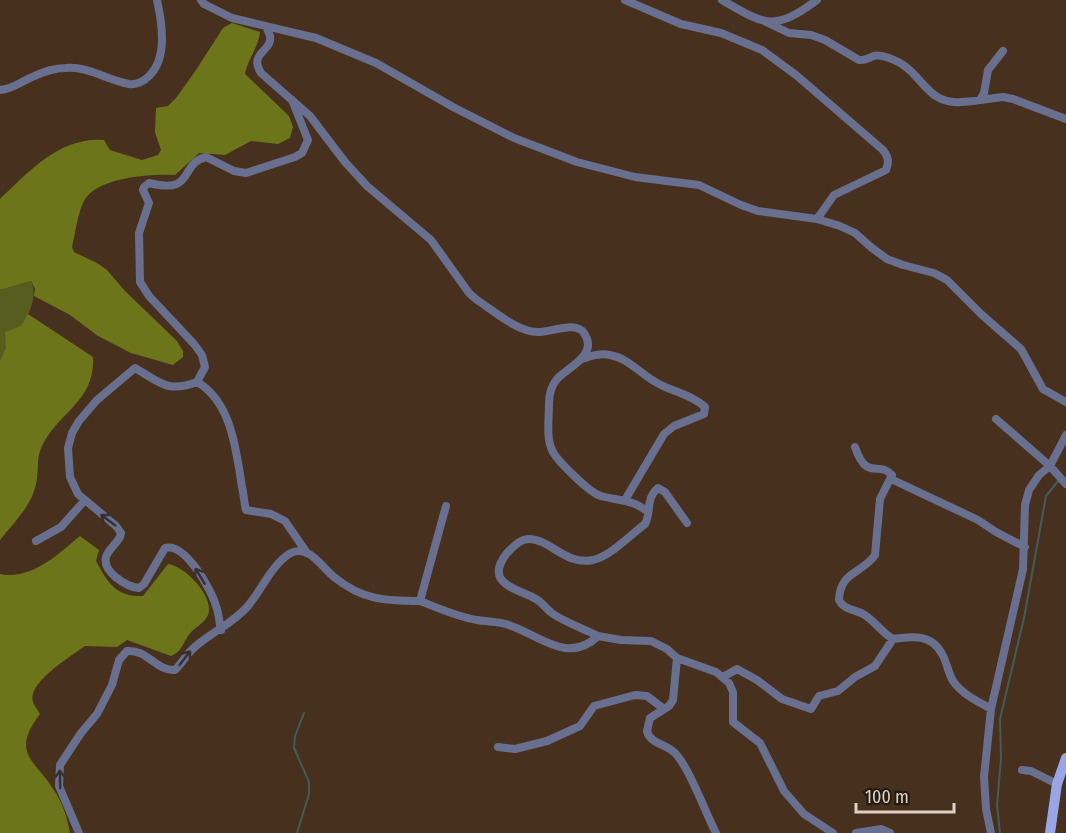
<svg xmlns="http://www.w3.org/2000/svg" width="1066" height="833" font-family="'Fira Sans Condensed',sans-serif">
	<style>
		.green { fill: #565d1f }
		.forest { fill: #6c7519 }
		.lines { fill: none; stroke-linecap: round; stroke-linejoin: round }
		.stream { stroke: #435b5a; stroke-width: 2 }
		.minor { stroke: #696f8e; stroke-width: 8 }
		.major { stroke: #9aa5e6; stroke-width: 10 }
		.oneway { stroke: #373032 }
	</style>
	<rect width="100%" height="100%" fill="#47311e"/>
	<!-- green -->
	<path class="green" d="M31 281C43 306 11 339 0 361V290Z"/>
	<!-- forest -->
	<path class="forest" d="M232 23 260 32C259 46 248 59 245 74L289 116 293 127 290 138 278 144 251 141 225 155 199 153 175 175C151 174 97 177 84 201 78 212 75 234 72 247L74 252 97 263 107 270 125 291 177 341 183 351V357L173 365 131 353 98 336 70 315 34 296 35 289 31 281 0 290V199C30 171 59 137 104 140L110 150 142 160 158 155 161 150 155 132 156 108 168 106 176 98 196 70 223 28Z
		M28 314 93 357C95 400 62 410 44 442 36 457 39 462 37 478 34 504 16 520 0 540V361L6 348 5 332 21 326Z
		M80 536 99 550 96 561C108 583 116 597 143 596L168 564C185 566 215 597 208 615 204 624 193 628 188 636 183 644 180 653 171 656L127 640 117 647 85 646C73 655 26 683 33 702 34 706 38 710 40 714 11 753 33 758 54 790 63 804 67 817 70 833H0V574C32 580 57 555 80 536Z"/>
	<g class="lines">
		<!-- stream -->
		<path class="stream" d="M297 833 309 794V782L294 748 295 736 304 713
			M1000 833 997 805 1001 759 1000 719 1024 618 1046 496 1059 480"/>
		<!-- minor -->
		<path class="minor" d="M201 0 204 4 232 18 316 38 376 63 453 107 514 138 577 162 635 177 699 185 741 205 758 211 817 219 840 226 855 233 872 248 887 259 903 265 934 273 947 280 981 314 1021 349 1043 389 1066 402
			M625 0 681 24 721 33 762 50 796 75 883 150C889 158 889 162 886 170L834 195 817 219
			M722 0C765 25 774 32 817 0
			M766 22 789 33 811 35 825 40 859 60C871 61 871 51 889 58 923 69 924 105 961 102 968 101 973 102 980 100L984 93 988 70 1003 51
			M266 26C267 29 269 32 270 36 273 51 248 53 261 73L310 116 345 162 367 186 431 240 469 293 477 300C494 311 516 331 537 332 550 333 575 320 584 333 599 355 568 367 557 379 551 386 549 395 549 404 549 418 546 437 552 450 556 460 591 494 601 496 619 501 633 499 648 512
			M0 90C12 89 19 83 30 78 40 73 54 68 66 68 88 66 107 80 129 84 137 85 144 81 149 76 168 58 162 23 157 0
			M980 100 1003 97 1013 99 1066 119
			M582 359C591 356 600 353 610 355 629 358 642 376 659 384 674 392 692 395 705 407L704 414 674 426 664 434 625 500
			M197 382C232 402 236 451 242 487 244 495 244 503 246 510L271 514 285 521 307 553
			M996 419 1050 466 1066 484
			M855 447C867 482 878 460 892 475L880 499 875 555C862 574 840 571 839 600 844 610 854 609 863 614 874 620 881 632 893 639
			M891 479 978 520 996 532 1025 547
			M446 506 420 601C438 608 458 617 477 620 488 622 499 621 509 625 539 635 568 665 598 636L621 640 651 641 667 649 677 658 716 672 729 683 733 692V722L760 743 784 791 804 814 833 833
			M36 541 61 527 85 500
			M221 630C219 622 219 613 216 606 211 589 185 542 165 548L144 584 139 588C127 587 102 572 106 557 108 550 116 544 120 537L121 533 116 526 78 494 70 477 68 448 72 433 79 421 97 400 135 368C161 383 167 393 197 382L205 367 202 355 194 344 149 296 140 282 139 233 149 203 143 190 144 187 149 183C196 195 179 163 206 157L234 171 246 173 295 157 302 153 308 140 292 100
			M598 636C584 629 567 623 553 614 547 610 543 603 536 599 520 589 482 585 507 553 513 547 520 539 529 539 550 539 566 566 593 560 612 555 629 536 645 524 652 511 645 499 658 488L665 492 687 523
			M677 658 673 700 669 706 650 718 647 731C650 744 667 744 675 753 689 767 706 814 716 833
			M723 677 737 669 757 680 782 699 811 709 819 696 838 691 855 677 875 666 893 639C912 636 932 634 942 654 947 662 948 673 953 681 962 694 977 701 991 709
			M498 747 515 749 547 741 580 726 594 706 635 695 647 696 664 709
			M1022 770 1031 771 1057 784
			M79 833 59 786 60 765 81 733 97 714 112 685 119 660 127 651C147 649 156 671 175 670 183 662 187 653 196 646 212 632 232 624 247 607 262 590 270 567 289 554 294 551 301 550 307 553 317 557 325 570 334 577 362 600 386 601 420 601
			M856 833 881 829 890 833
			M991 833 986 809 984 777 991 709 1023 569 1025 505 1029 490 1039 475 1050 466 1066 435"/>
		<!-- major -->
		<path class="major" d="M1050 833 1057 784 1066 758"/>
	</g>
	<!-- one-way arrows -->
	<defs><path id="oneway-shaft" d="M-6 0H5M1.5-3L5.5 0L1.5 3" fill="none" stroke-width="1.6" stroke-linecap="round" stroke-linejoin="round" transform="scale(1.5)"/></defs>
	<g class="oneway">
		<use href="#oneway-shaft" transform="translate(108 520) rotate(-143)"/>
		<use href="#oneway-shaft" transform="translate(200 576) rotate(-121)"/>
		<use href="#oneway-shaft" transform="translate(185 658) rotate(-52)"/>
		<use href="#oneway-shaft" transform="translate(60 779) rotate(-91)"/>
	</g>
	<!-- scale -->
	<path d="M856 803v9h98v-9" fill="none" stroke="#dfd1c5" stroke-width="3"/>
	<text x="865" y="803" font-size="18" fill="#dfd1c5" stroke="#261b13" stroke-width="4.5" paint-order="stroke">100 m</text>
</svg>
